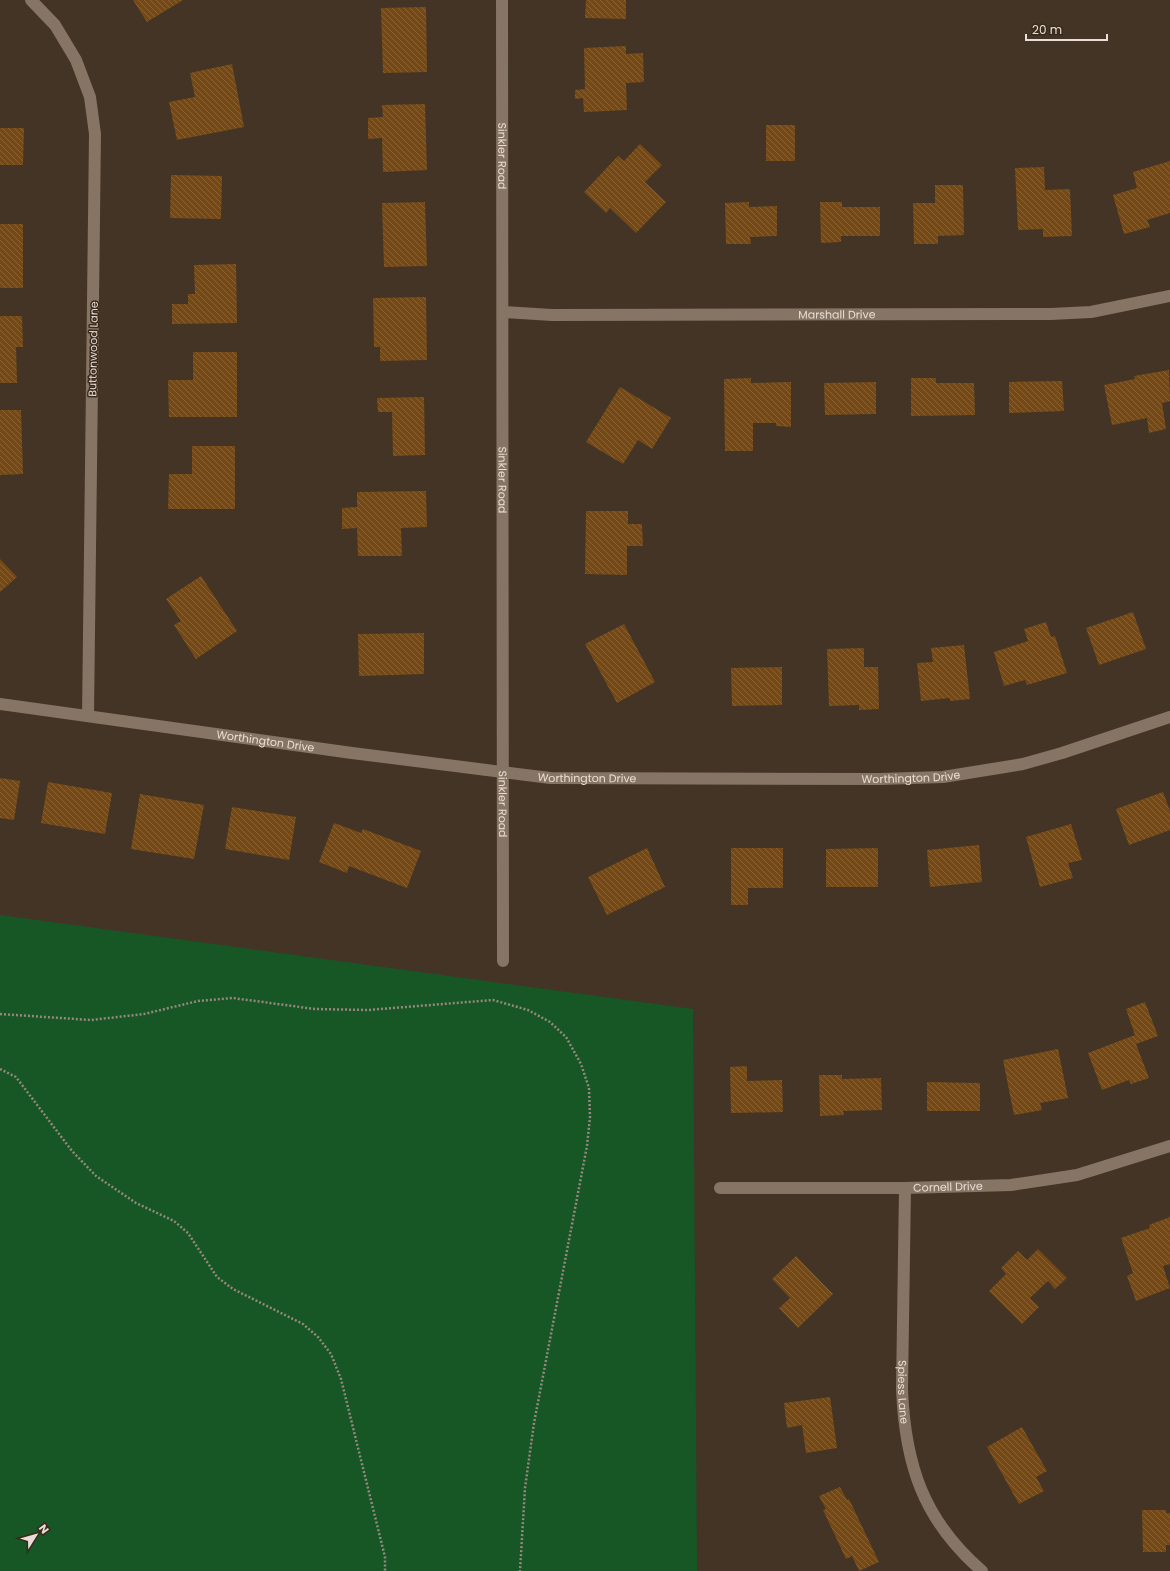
<svg xmlns="http://www.w3.org/2000/svg" width="1170" height="1571" font-family="Poppins,sans-serif">
	<style>
		.green { fill: #175725 }
		.building { fill: url(#building-back-hatch) }
		.lines { fill: none; stroke-linecap: round; stroke-linejoin: round }
		.path { stroke: #95887c; stroke-width: 2.5; stroke-dasharray: 2 2; stroke-linecap: butt }
		.street { stroke: #867464; stroke-width: 12 }
		.labels { text-anchor: middle; dominant-baseline: central; stroke-width: 3; stroke-linejoin: round; paint-order: stroke }
		.street-label { font-size: 11px; fill: #e8ded5; stroke: #392a1c }
	</style>
	<defs>
		<pattern id="building-back-hatch" width="6" height="6" patternUnits="userSpaceOnUse"><rect width="6" height="6" fill="#754915"/><path d="M-1 5l2 2M0 0l6 6M5-1l2 2" fill="none" stroke="#896336"/></pattern>
	</defs>
	<rect width="100%" height="100%" fill="#443425"/>
	<!-- green -->
	<path class="green" d="M0 915 693 1009 697 1571H0Z"/>
	<!-- building -->
	<path class="building" d="M133 0H183L147 22Z
		M586 0H626V19L585 18Z
		M426 7 427 72 383 73 381 8Z
		M626 46V54L643 53 644 82 626 83 627 110 584 112 583 98 575 99V90L585 89 584 48Z
		M232 64 244 127 177 140 169 102 195 97 190 73Z
		M425 104 427 170 383 172 382 138 368 139V118L383 117 382 105Z
		M766 125H795V161H766Z
		M0 128H24L23 165H0Z
		M640 144 662 165 645 182 666 202 636 233 610 208 606 213 584 192 618 156 624 161Z
		M1170 161V213L1147 220 1150 227 1124 234 1113 195 1137 188 1133 172Z
		M1044 167 1045 190 1070 189 1072 236 1043 237V229L1018 230 1015 168Z
		M171 175 222 176 221 219 170 218Z
		M935 185H963L964 235 938 236V244H914L913 203H935Z
		M425 202 427 266 384 267 382 203Z
		M749 202V207L777 206V236L750 237 751 244H726L725 203Z
		M820 202H842V207H880V236H841V242L821 243Z
		M0 224H23V288H0Z
		M236 264 237 323 172 324V304H188V294H195L194 265Z
		M426 297 427 360 380 361V347H374L373 298Z
		M0 316H22L23 347H16L17 383H0Z
		M193 352H237V417H169L168 380H193Z
		M1169 370 1170 401 1162 403 1166 429 1149 433 1147 418 1112 425 1104 385 1135 379 1134 376Z
		M751 378V383L791 382V427L776 426V423H753V451H725L724 379Z
		M911 378H936V383H974L975 415 911 416Z
		M1062 381 1064 411 1009 413V382Z
		M876 382V414L825 415 824 383Z
		M620 387 671 418 652 449 638 440 623 464 586 442Z
		M424 397 425 455 393 456 392 412H378L377 398Z
		M0 410H21L23 474 0 475Z
		M192 446H235V509H168L169 474H192Z
		M426 491 427 527 401 528 402 556H358L357 528 342 529V508L357 507V492Z
		M586 511H628V524H642L643 546H627V575L585 574Z
		M0 559 17 577 0 592Z
		M201 576 237 631 196 659 174 625 181 621 166 599Z
		M1133 612 1146 649 1099 665 1086 628Z
		M1046 622 1051 637 1055 636 1067 673 1027 685 1025 680 1004 686 994 652 1028 641 1024 629Z
		M624 624 655 682 617 703 585 644Z
		M424 633V674L359 676 358 634Z
		M964 645 970 699 950 701V698L921 701 917 663 933 662 931 648Z
		M864 648V667H878L879 709 859 710V705L829 706 827 649Z
		M782 667V705L732 706 731 668Z
		M0 778 20 781 14 820 0 818Z
		M48 782 112 793 105 834 41 823Z
		M1163 792 1170 811V830L1129 845 1116 809Z
		M140 794 204 805 194 859 131 849Z
		M232 807 296 817 289 860 225 849Z
		M334 823 361 833 363 829 421 851 407 888 349 866 347 873 319 862Z
		M1071 824 1082 860 1068 863 1073 878 1040 887 1026 837Z
		M979 845 982 882 930 887 927 850Z
		M647 848 665 887 607 915 588 877Z
		M731 848H783V888H748V905H731Z
		M878 848V887H826V849Z
		M1145 1002 1158 1036 1136 1044 1149 1078 1131 1084 1129 1080 1102 1090 1088 1053 1135 1035 1126 1009Z
		M1058 1049 1068 1098 1040 1103 1042 1110 1014 1115 1003 1060Z
		M747 1066V1081L782 1080 783 1112 731 1113 730 1067Z
		M819 1075H842V1079L881 1078 882 1110 843 1111 844 1115 820 1116Z
		M927 1082 980 1083V1111H927Z
		M1170 1217V1264L1163 1266 1170 1288 1136 1301 1127 1276 1133 1273 1121 1238 1150 1228 1149 1225Z
		M1038 1249 1067 1278 1055 1289 1048 1281 1030 1298 1039 1307 1022 1324 989 1291 1006 1274 1001 1268 1018 1251 1027 1260Z
		M796 1256 833 1294 798 1328 779 1308 790 1298 772 1279Z
		M830 1397 837 1448 806 1453 802 1425 787 1428 784 1403Z
		M1022 1427 1047 1471 1036 1477 1044 1491 1019 1504 987 1447Z
		M840 1487 847 1500 849 1499 879 1562 859 1571 852 1556 846 1559 823 1510 826 1509 819 1496Z
		M1142 1510H1166V1513H1170V1545H1166V1552H1143Z"/>
	<g class="lines">
		<!-- path -->
		<path class="path" d="M0 1014 91 1020 144 1014 198 1001 233 998 315 1009 368 1010 493 1000 528 1010 550 1022 566 1037 581 1064 589 1088 590 1117 587 1146 534 1423 525 1488 520 1571
			M0 1069 16 1077 72 1151 96 1176 136 1203 174 1221 188 1233 217 1277 233 1289 303 1324 318 1337 331 1354 341 1379 385 1557V1571"/>
		<!-- street -->
		<g class="street">
			<path d="M31 0 55 25 76 60 90 97 95 134 88 716"/>
			<path id="s1" d="M502 0 503 961"/>
			<path id="s2" d="M503 312 552 315 1051 314 1091 312 1170 296"/>
			<path id="s3" d="M0 704 352 753 550 778 880 779 943 777 1023 764 1062 753 1170 717"/>
			<path id="s4" d="M720 1188H905L1011 1185 1077 1175 1170 1146"/>
			<path id="s5" d="M905 1188 902 1389C905 1464 923 1520 982 1571"/>
		</g>
	</g>
	<g class="labels">
		<!-- street labels -->
		<g class="street-label">
			<text stroke="none"><textPath href="#s1" startOffset="156">Sinkler Road</textPath></text>
			<text stroke="none"><textPath href="#s2" startOffset="334">Marshall Drive</textPath></text>
			<text transform="translate(93 349) rotate(-89)">Buttonwood Lane</text>
			<text stroke="none"><textPath href="#s1" startOffset="480">Sinkler Road</textPath></text>
			<text stroke="none"><textPath href="#s3" startOffset="268">Worthington Drive</textPath></text>
			<text stroke="none"><textPath href="#s3" startOffset="916">Worthington Drive</textPath></text>
			<text stroke="none"><textPath href="#s3" startOffset="592">Worthington Drive</textPath></text>
			<text stroke="none"><textPath href="#s1" startOffset="804">Sinkler Road</textPath></text>
			<text stroke="none"><textPath href="#s4" startOffset="228">Cornell Drive</textPath></text>
			<text stroke="none"><textPath href="#s5" startOffset="204">Spiess Lane</textPath></text>
		</g>
	</g>
	<!-- north arrow -->
	<g transform="translate(36 1535) rotate(53)" stroke="#392a1c" stroke-width="3" paint-order="stroke">
	<path d="M0-3L7 15L0 10L-7 15Z" fill="#e8ded5"/>
	<text y="-6" font-size="11" font-weight="bold" text-anchor="middle" fill="#e8ded5">N</text>
	</g>
	<!-- scale -->
	<path d="M1026 34v6h81v-6" fill="none" stroke="#e8ded5" stroke-width="2"/>
	<text x="1032" y="34" font-size="12" fill="#e8ded5" stroke="#392a1c" stroke-width="3" paint-order="stroke">20 m</text>
</svg>
